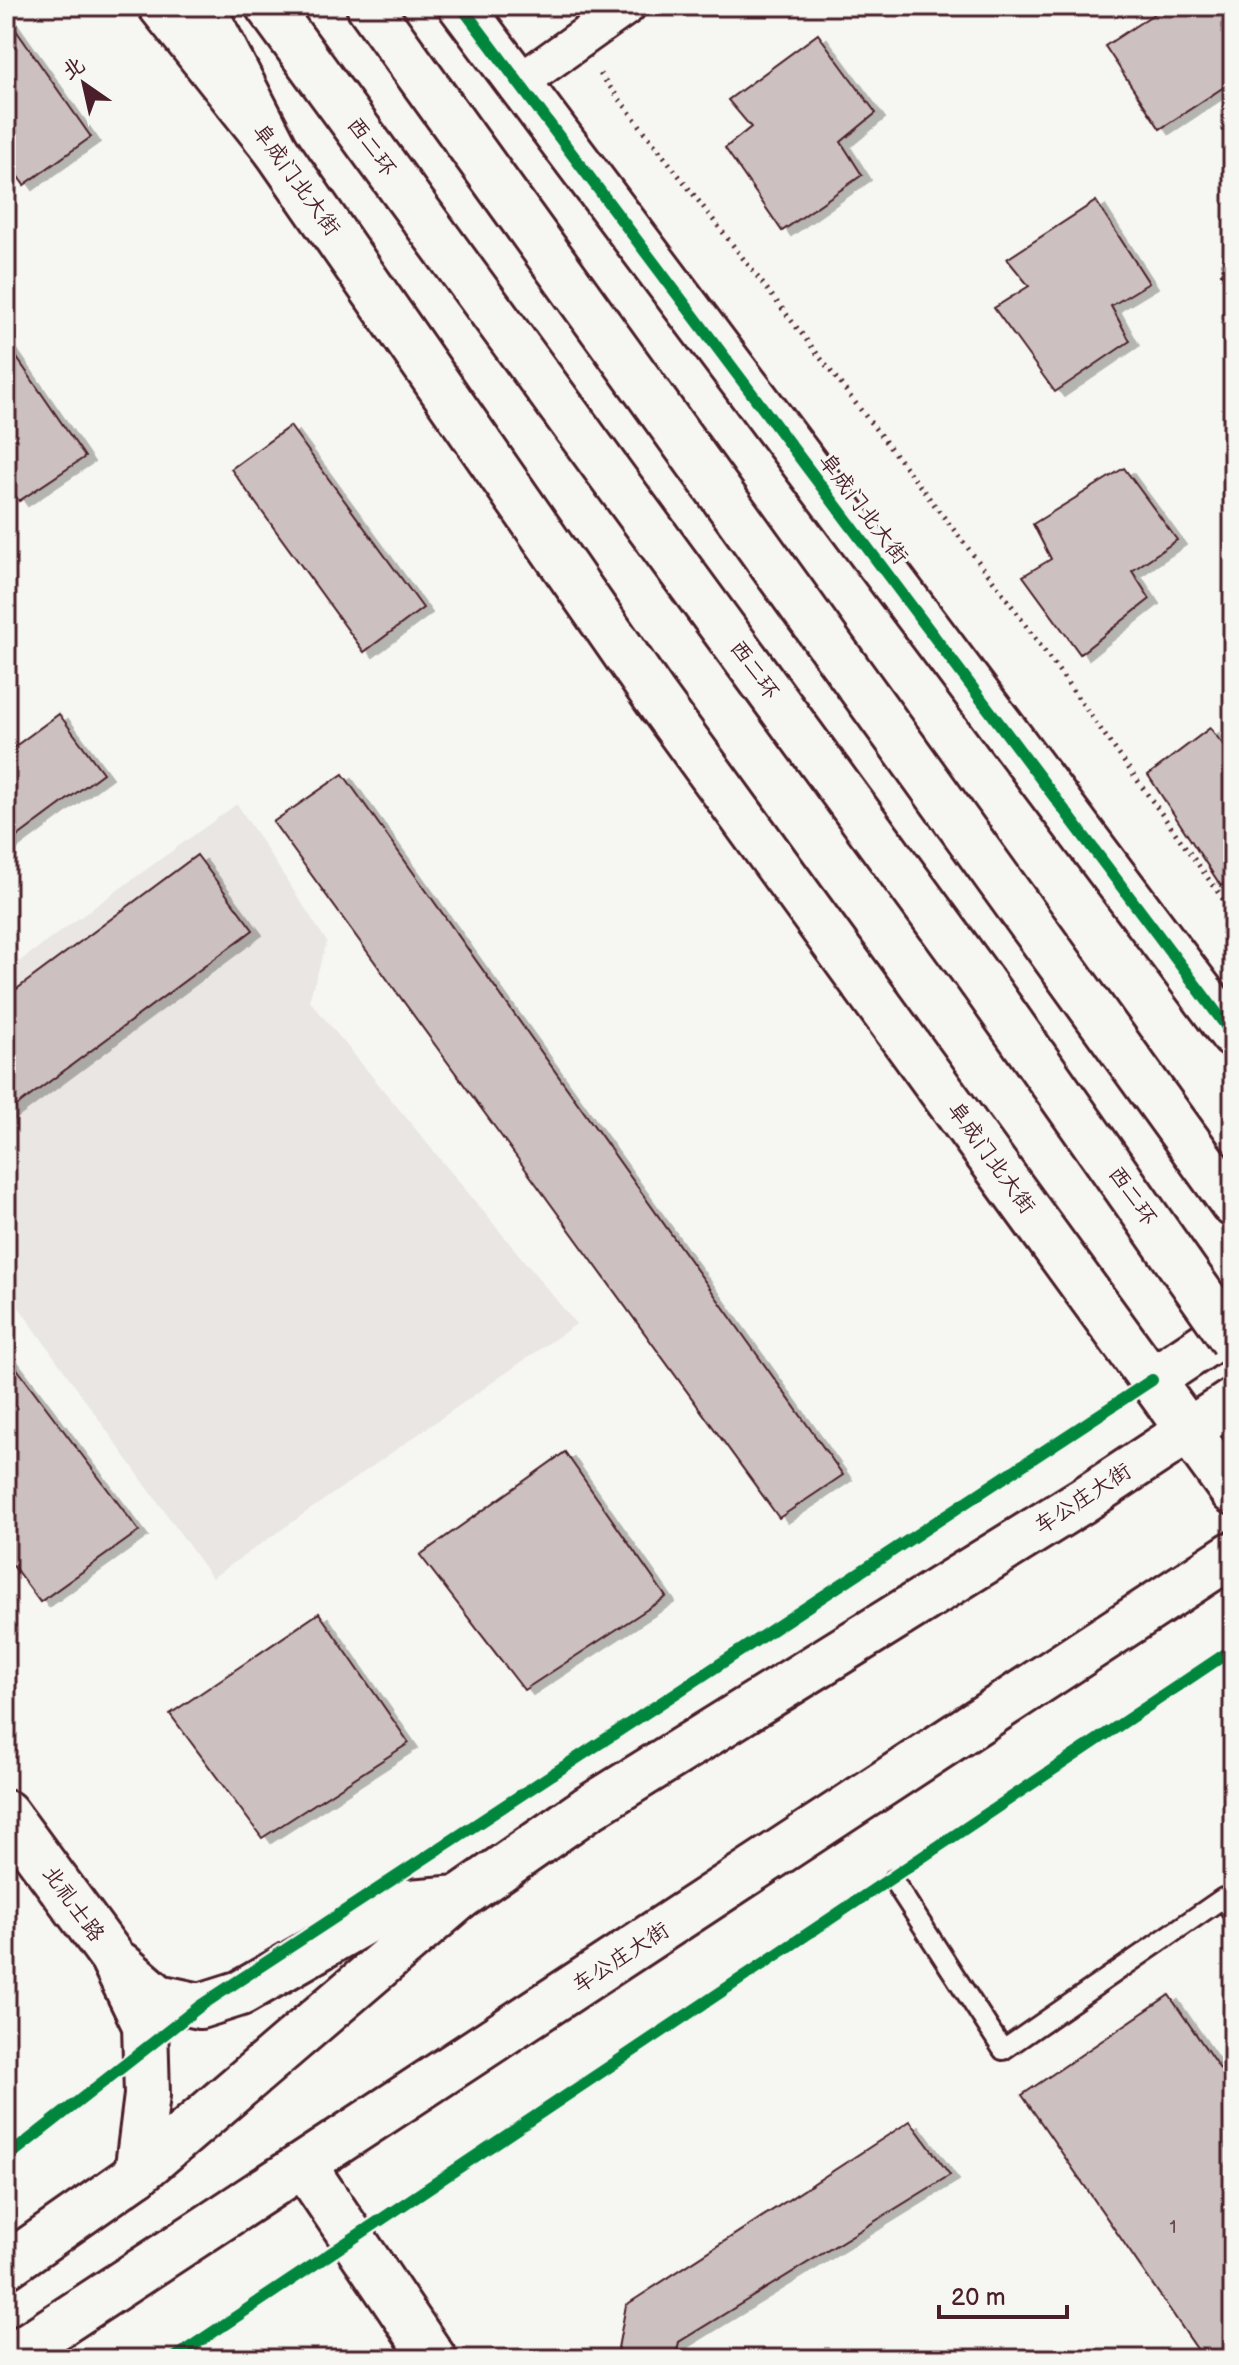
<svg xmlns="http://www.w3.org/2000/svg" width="1239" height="2365" font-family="'Balsamiq Sans','LXGW WenKai TC',sans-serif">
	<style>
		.built { fill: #e9e6e3 }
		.building { fill: #ccc1c0; stroke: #4a1f2b; stroke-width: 2; filter: url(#shadow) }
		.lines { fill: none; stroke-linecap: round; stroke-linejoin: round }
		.service-casing { stroke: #4a1f2b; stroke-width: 24 }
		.minor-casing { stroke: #4a1f2b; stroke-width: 42 }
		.tertiary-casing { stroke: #4a1f2b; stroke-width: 50 }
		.primary-casing { stroke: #4a1f2b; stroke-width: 50 }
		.trunk-casing { stroke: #4a1f2b; stroke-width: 50 }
		.path { stroke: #4a1f2b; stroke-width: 5; stroke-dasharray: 2 6; stroke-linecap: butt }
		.service { stroke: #f6f6f2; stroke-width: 18 }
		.minor { stroke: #f6f6f2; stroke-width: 36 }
		.tertiary { stroke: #f6f6f2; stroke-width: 44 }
		.primary { stroke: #f6f6f2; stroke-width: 44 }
		.trunk { stroke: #f6f6f2; stroke-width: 44 }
		.trunk-bridge-casing { stroke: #4a1f2b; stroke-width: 50; stroke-linecap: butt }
		.trunk-bridge { stroke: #f6f6f2; stroke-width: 44 }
		.cycleway-casing { stroke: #f6f6f2; stroke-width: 17 }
		.cycleway { stroke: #00873e; stroke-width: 12 }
		.labels { text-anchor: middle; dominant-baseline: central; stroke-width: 6; stroke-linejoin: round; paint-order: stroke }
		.number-label { font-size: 18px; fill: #6a4850 }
		.street-label { font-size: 22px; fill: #4a1f2b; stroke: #f6f6f2 }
	</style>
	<defs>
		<filter id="shadow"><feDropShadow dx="9" dy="5" stdDeviation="0" flood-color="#0004"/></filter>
	</defs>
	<rect width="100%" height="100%" fill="#f6f6f2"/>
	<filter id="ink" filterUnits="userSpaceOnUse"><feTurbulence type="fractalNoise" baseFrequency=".0125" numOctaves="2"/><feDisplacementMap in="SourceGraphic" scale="16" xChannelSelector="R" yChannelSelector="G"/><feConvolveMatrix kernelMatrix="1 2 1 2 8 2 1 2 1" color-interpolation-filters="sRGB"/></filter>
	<g filter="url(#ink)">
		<!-- built -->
		<path class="built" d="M237 804 327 942 309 1000 576 1324 212 1578 6 1289V971Z"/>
		<!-- building -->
		<path class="building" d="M1166 6H1233V81L1160 129 1105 46Z
			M6 16 91 137 24 185 6 160Z
			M818 34 876 113 841 142 862 175 782 231 725 148 751 127 728 100Z
			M1096 201 1149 283 1111 306 1130 341 1055 392 994 308 1029 286 1007 259Z
			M1233 266V291L1221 274Z
			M6 342 85 457 19 501 6 482Z
			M290 426 423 608 364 652 231 469Z
			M1124 468 1177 540 1132 571 1150 599 1080 654 1023 576 1051 559 1033 524Z
			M59 714 103 773 6 845V753Z
			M1210 728 1233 757V877L1221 886 1148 775Z
			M343 774 843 1475 779 1518 273 822Z
			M197 855 253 930 6 1114V997Z
			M6 1354 139 1531 40 1602 6 1556Z
			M565 1452 666 1597 524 1690 420 1555Z
			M319 1613 409 1743 262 1838 170 1714Z
			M1169 1995 1233 2088V2359H1204L1022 2095Z
			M910 2121 950 2175 679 2342 675 2359H616L626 2305Z"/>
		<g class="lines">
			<!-- service casing -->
			<g class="service-casing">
				<path id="service" d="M893 1880 1003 2050 1223 1898 1233 1913"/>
			</g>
			<!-- minor casing -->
			<g class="minor-casing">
				<path id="minor" d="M519 83 627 6"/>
			</g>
			<!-- tertiary casing -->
			<g class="tertiary-casing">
				<path id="tertiary" d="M161 6 276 150 655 697 1233 1492
					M461 6 1233 1035
					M1152 1380 1233 1326
					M6 1813 112 1957 145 2025 147 2095 137 2174
					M120 1964 158 1997 200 2006 241 1993 397 1903 459 1898
					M304 2166 434 2359"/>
			</g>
			<!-- primary casing -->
			<g class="primary-casing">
				<path id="primary" d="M6 2266 137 2174 459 1898 587 1809 1082 1501 1233 1401
					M7 2359 1233 1554"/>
			</g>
			<!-- trunk casing -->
			<g class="trunk-casing">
				<path id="trunk" d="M202 6 276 150
					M268 6 981 981
					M369 6 1233 1204"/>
			</g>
			<!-- path -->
			<path class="path" d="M600 74 999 588 1233 913
				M6 2130 18 2150"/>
			<!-- service -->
			<use href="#service" class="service"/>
			<!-- minor -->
			<use href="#minor" class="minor"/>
			<!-- tertiary -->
			<use href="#tertiary" class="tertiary"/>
			<!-- primary -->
			<use href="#primary" class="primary"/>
			<!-- trunk -->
			<use href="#trunk" class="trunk"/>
			<!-- trunk-bridge casing -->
			<g class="trunk-bridge-casing">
				<path id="trunk-bridge" d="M981 981 1233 1340"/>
			</g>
			<!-- trunk-bridge -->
			<use href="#trunk-bridge" class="trunk-bridge"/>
			<!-- cycleway casing -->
			<g class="cycleway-casing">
				<path id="cycleway" d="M461 6 1233 1035
					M6 2158 200 2006 1152 1380
					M173 2359 1233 1649"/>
			</g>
			<!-- cycleway -->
			<use href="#cycleway" class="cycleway"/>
		</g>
	</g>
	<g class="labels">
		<!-- number labels -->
		<g class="number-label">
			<text x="1173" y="2227">1</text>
		</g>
		<!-- street labels -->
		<g class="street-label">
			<text transform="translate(371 147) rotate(54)">西二环</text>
			<text transform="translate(296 180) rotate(54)">阜成门北大街</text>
			<text transform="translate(863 509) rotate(53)">阜成门北大街</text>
			<text transform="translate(754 670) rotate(54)">西二环</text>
			<text transform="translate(991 1158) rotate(54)">阜成门北大街</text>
			<text transform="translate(1132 1196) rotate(55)">西二环</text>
			<text transform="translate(1083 1499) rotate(-33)">车公庄大街</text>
			<text transform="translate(73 1904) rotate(54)">北礼士路</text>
			<text transform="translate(621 1958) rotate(-33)">车公庄大街</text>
		</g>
	</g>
	<!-- margin -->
	<rect width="1239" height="2365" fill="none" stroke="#f6f6f2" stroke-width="32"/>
	<rect x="16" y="16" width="1207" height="2333" fill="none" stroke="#4a1f2b" stroke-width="3" filter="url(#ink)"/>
	<!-- north arrow -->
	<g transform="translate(84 84) rotate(326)" stroke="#f6f6f2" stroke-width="6" paint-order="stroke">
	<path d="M0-6L14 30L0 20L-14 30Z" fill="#4a1f2b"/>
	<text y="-12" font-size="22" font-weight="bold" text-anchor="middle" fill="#4a1f2b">北</text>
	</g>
	<!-- scale -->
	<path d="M939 2305v12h128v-12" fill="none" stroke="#4a1f2b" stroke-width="4"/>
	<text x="951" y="2305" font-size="24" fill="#4a1f2b" stroke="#f6f6f2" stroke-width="6" paint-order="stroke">20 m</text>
</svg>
